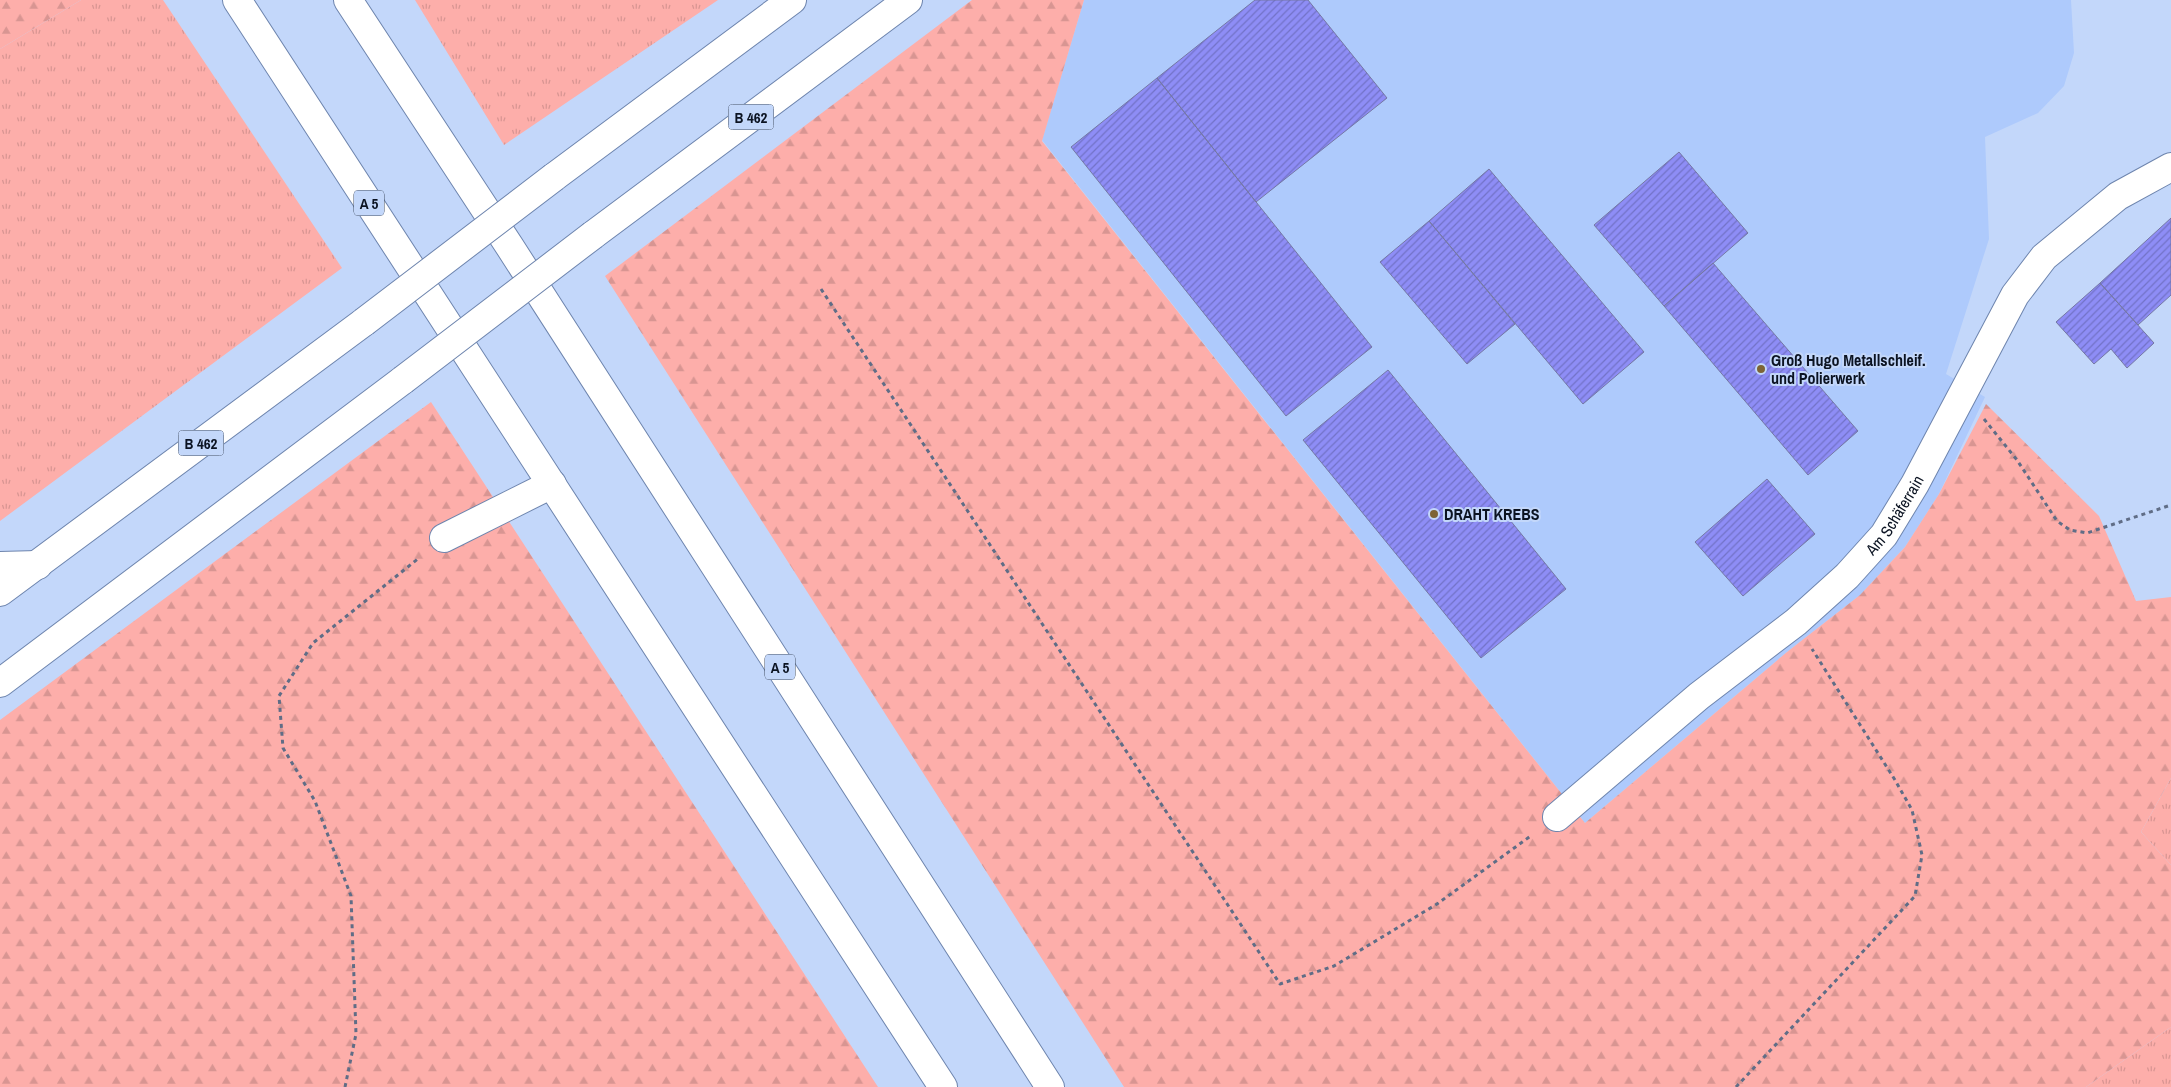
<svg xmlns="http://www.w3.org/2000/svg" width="2171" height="1087" font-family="'Archivo Narrow',sans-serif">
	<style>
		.built { fill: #aecafc }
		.grass { fill: url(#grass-tufts) }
		.forest { fill: url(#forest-firs) }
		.building { fill: url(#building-hatch); stroke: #7578a4 }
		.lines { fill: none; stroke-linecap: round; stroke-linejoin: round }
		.minor-casing { stroke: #6e85ae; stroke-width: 30 }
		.major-casing { stroke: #6e85ae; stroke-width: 30 }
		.highway-casing { stroke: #6e85ae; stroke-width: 30 }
		.path { stroke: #606d86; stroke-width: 3; stroke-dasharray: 4 4; stroke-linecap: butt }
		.minor { stroke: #fff; stroke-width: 28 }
		.major { stroke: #fff; stroke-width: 28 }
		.highway { stroke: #fff; stroke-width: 28 }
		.major-bridge-casing { stroke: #6e85ae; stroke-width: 30; stroke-linecap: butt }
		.major-bridge { stroke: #fff; stroke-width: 28 }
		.poi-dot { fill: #7d6435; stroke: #c3d7fa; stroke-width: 2 }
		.labels { text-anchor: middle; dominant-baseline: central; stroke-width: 4; stroke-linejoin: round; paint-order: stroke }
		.shield { fill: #c3d7fa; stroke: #424e63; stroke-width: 1 }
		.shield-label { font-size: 15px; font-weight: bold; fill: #0b1322 }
		.poi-label { font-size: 16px; font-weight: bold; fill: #0b1322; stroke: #c3d7fa; text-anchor: start }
		.street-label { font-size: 16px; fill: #0b1322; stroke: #c3d7fa }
	</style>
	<defs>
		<pattern id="grass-tufts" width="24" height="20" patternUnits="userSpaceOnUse" patternTransform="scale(1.25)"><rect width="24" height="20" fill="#fdaeaa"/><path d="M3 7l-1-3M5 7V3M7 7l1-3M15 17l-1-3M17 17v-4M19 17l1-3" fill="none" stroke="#d89592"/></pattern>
		<pattern id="forest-firs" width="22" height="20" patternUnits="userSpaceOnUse" patternTransform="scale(1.25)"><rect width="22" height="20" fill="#fdaeaa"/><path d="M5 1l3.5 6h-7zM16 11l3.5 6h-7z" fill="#d89592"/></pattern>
		<pattern id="building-hatch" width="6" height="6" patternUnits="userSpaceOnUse" patternTransform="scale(1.25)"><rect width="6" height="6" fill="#8e8df6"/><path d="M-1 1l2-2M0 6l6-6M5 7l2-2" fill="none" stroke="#7272c7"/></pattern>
	</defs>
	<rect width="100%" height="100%" fill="#c3d7fa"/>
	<!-- built -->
	<path class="built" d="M1084 0H2071L2074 53 2064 86 2038 113 1985 137 1989 239 1946 374 1985 397 1939 494 1905 547 1860 595 1787 652 1585 823 1042 140Z"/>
	<!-- grass -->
	<path class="grass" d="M81 0H163L342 268 0 521V49Z
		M415 0H718L504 145Z
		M2171 778V865L2141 832Z
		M2171 1027V1087H2086Z"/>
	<!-- forest -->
	<path class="forest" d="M0 0H81L0 49Z
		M972 0H1084L1042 141 1585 823 1787 652 1860 595 1905 547 1939 494 1986 404 2099 516 2136 601 2171 597V778L2141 832 2171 865V1027L2086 1087H1124L605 276Z
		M431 402 878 1087H0V720Z"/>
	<!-- building -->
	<path class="building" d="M1255 0H1308L1387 98 1256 202 1157 78Z
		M1157 78 1372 347 1286 416 1071 147Z
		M1679 152 1748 233 1664 306 1594 225Z
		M1489 169 1644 352 1583 404 1429 221Z
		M2171 218V295L2138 325 2100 283Z
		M1429 221 1515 324 1467 364 1380 262Z
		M1713 263 1858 431 1808 475 1664 306Z
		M2100 283 2154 343 2127 368 2111 349 2094 364 2056 322Z
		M1388 370 1566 589 1481 658 1303 440Z
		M1767 479 1815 534 1743 596 1695 542Z"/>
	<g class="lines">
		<!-- minor casing -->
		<g class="minor-casing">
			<g id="minor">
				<path d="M444 538 552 484"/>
				<path id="s1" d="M1557 817 1699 696 1796 622 1847 576 1884 535 1915 484 2015 295 2044 257 2118 196 2171 167"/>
			</g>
		</g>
		<!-- major casing -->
		<g class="major-casing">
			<path id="major" d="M554 177 792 0
				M593 235 908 0
				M0 592 364 322
				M0 683 403 380"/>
		</g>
		<!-- highway casing -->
		<g class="highway-casing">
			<path id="highway" d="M237 0 943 1087
				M348 0 510 247 1050 1087
				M0 566 38 565"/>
		</g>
		<!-- path -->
		<path class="path" d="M821 289 1280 984 1334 966 1437 904 1532 835
			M1984 419 2017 460 2057 521 2070 530 2087 533 2171 505
			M345 1087 356 1034 351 896 315 801 283 748 279 696 313 643 419 558
			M1736 1087 1915 896 1922 855 1912 810 1895 780 1812 649"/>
		<!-- minor -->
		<use href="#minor" class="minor"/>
		<!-- major -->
		<use href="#major" class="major"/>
		<!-- highway -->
		<use href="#highway" class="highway"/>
		<!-- major-bridge casing -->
		<g class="major-bridge-casing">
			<path id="major-bridge" d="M364 322 554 177
				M403 380 593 235"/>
		</g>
		<!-- major-bridge -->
		<use href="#major-bridge" class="major-bridge"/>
	</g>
	<!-- markers -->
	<g class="poi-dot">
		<circle cx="1761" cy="369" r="5"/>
		<circle cx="1434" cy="514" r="5"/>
	</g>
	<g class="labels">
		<!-- shield labels -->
		<g class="shield">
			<rect x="728.5" y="104.5" width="45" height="25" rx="4"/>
			<rect x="354" y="190.5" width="30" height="25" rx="4"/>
			<rect x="178.5" y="430.5" width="45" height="25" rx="4"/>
			<rect x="765" y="654.5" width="30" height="25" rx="4"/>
		</g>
		<g class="shield-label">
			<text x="751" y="117">B 462</text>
			<text x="369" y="203">A 5</text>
			<text x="201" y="443">B 462</text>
			<text x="780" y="667">A 5</text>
		</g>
		<!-- poi labels -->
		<g class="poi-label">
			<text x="1771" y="360">Groß Hugo Metallschleif.<tspan x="1771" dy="18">und Polierwerk</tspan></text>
			<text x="1444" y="514">DRAHT KREBS</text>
		</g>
		<!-- street labels -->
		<g class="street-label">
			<text stroke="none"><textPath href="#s1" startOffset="455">Am Schäferrain</textPath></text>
		</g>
	</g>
</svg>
